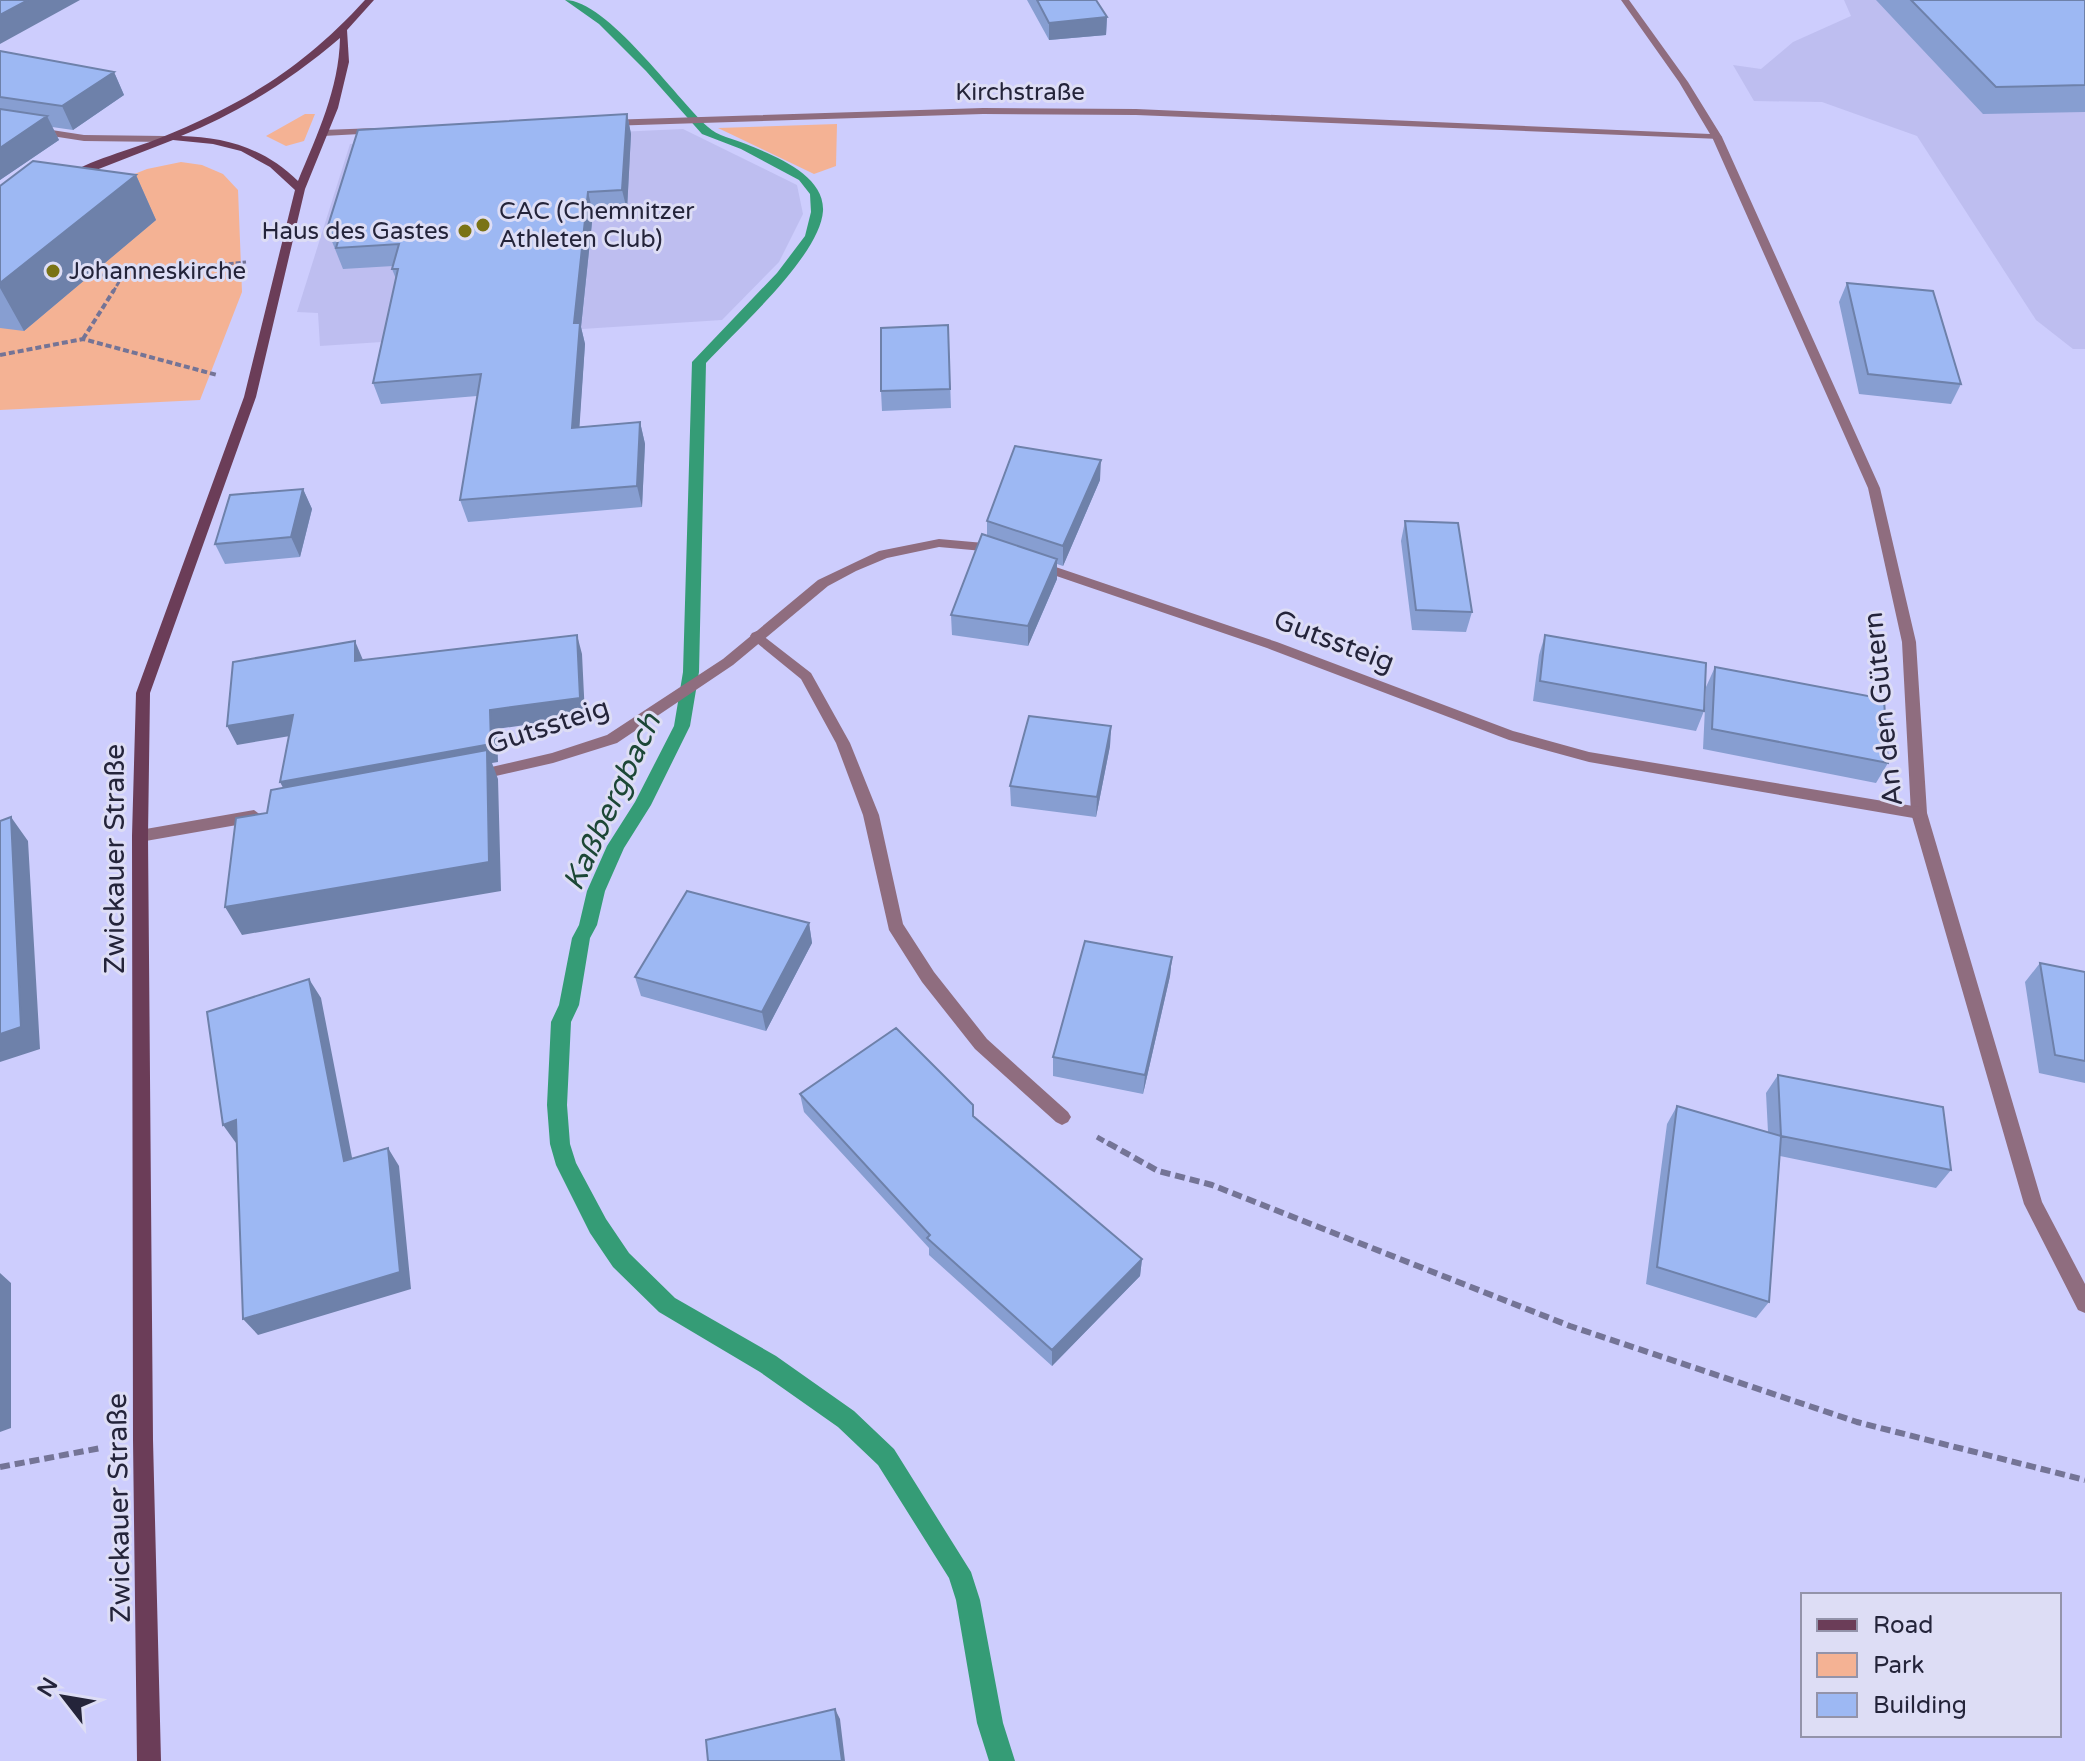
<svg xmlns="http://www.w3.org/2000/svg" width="2085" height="1761" font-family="'Varela Round',sans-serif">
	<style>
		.built { fill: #bebef0 }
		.green { fill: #f4b294 }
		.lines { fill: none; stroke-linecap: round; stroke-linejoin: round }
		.stream { fill: #359c76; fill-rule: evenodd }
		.path-far3 { stroke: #747496; stroke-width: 3; stroke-dasharray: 5 2; stroke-linecap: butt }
		.path-far2 { stroke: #747496; stroke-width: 4; stroke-dasharray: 6 3; stroke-linecap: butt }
		.path-far1 { stroke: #747496; stroke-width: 5; stroke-dasharray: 8 4; stroke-linecap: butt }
		.path { stroke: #747496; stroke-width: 6; stroke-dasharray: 10 5; stroke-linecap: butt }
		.service { fill: #8f6d7f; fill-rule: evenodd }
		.minor { fill: #8f6d7f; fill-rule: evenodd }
		.tertiary { fill: #8f6d7f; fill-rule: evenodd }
		.secondary { fill: #6b3d58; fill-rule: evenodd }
		.wall { fill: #879ed1 }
		.shaded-wall { fill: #6e81aa }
		.building { fill: #9db8f3; stroke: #6e81aa; stroke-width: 2 }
		.poi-dot { fill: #7a7315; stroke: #ddddf5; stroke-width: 3 }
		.labels { text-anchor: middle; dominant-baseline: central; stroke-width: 6; stroke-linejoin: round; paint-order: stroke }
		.far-street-label { font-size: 24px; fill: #24243a; stroke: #ddddf5 }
		.far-poi-label { font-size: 24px; fill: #24243a; stroke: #ddddf5; text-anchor: start }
		.street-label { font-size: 28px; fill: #24243a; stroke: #ddddf5 }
		.water-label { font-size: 30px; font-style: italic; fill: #1c4736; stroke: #ddddf5 }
	</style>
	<rect width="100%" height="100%" fill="#cdcdfd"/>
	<!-- built -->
	<path class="built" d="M1844 0H2085V349H2073L2036 320 1917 136 1822 102 1754 101 1733 65 1761 69 1793 42 1851 16Z
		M683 129 797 185 803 214 779 262 722 320 320 346 318 313 297 312 350 144Z"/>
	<!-- green -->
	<path class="green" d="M305 114H315L304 141 286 146 266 136Z
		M837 124 836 166 814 174 718 128Z
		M181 162 202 165 223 174 238 190 242 292 200 400 0 410V228L147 169Z"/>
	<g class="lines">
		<!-- stream -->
		<path class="stream" d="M565 0C607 0 676 98 708 127 717 136 734 139 746 144 775 156 825 175 823 211 820 256 737 329 706 363L699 672 690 726 651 805 624 848 605 891 597 925 590 938 579 1005 571 1022 567 1105 570 1144 576 1163 606 1219 629 1253 675 1298 776 1356 854 1411 894 1449 971 1572 980 1600 1003 1723 1015 1761H989L977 1723 956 1600 949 1578 878 1465 838 1427 760 1372 659 1312 613 1267 590 1233 556 1165 550 1144 547 1105 551 1022 559 1005 572 938 579 925 587 891 607 846 635 802 674 726 683 672 692 362 777 273 805 236 811 212 810 194 799 180 741 149 702 134 646 71 599 24Z"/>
		<!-- path-far3 -->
		<path class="path-far3" d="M102 275H122
			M113 292 123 275 246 262"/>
		<!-- path-far2 -->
		<path class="path-far2" d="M83 339 114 290
			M0 355 83 339 217 375"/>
		<!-- path-far1 -->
		<path class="path-far1" d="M1097 1137 1111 1145"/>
		<!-- path -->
		<path class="path" d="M1108 1143 1158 1171 1212 1185 1570 1326 1857 1422 2085 1480
			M0 1467 101 1448"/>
		<!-- service -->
		<path class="service" d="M1717 134 1722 137 1880 488 1916 642 1927 813 2042 1202 2085 1284V1313L2078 1310 2024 1204 1911 813 1902 642 1868 488 1712 137Z
			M757 631 811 673 850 743 879 815 903 924 934 972 987 1039 1068 1112 1071 1117 1068 1122 1062 1125 1056 1122 975 1049 922 982 889 930 863 815 836 743 801 679 752 639 750 636 752 633Z"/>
		<!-- minor -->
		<path class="minor" d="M1621 0H1629L1688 82 1722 137 1720 139 1136 115 983 114 607 126 602 123 607 120 983 108 1136 109 1710 134 1679 82Z
			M376 128 379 129V133L323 136 318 133 323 130Z
			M939 539 984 543 1004 551 997 555 983 551 939 547 887 558 856 571 828 586 733 665 617 743 553 763 474 781 466 776 474 771 552 753 607 735 723 659 818 580 879 551Z
			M1038 561 1277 642 1513 731 1589 752 1919 807 1927 813 1919 819 1589 762 1509 740 1267 648 1033 568 1031 565Z
			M254 810 262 816 254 822 140 842 132 836 140 830Z"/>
		<!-- tertiary -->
		<path class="tertiary" d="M0 122 84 135 165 136 170 139 165 142 84 141 0 128Z"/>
		<!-- secondary -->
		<path class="secondary" d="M365 0H374L347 30 349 62 338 108 305 189 256 397 150 693 148 836 153 1440 161 1761H137L133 1440 132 836 136 693 244 397 295 190 270 167 241 151 213 144 173 140 73 179 64 177C86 161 133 149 160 138 245 103 303 68 365 0ZM340 38C339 89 317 135 298 181 266 149 226 137 181 136 240 112 291 80 340 38Z"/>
	</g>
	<!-- wall -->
	<path class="wall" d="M1027 0H1096L1107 17 1106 35 1049 40Z
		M1876 0H2085V112L1983 114Z
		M0 51 114 72 124 95 73 130 52 127 59 140 0 180Z
		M627 114 631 134 627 210 593 213 581 327 585 344 579 427 640 422 645 444 642 507 468 522 460 500 477 396 381 404 373 383 396 279 392 269 393 266 343 269 327 229Z
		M136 175 156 220 24 331 0 328V186Z
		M1847 283 1961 384 1951 404 1859 394 1839 302Z
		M948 325 951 408 882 411 881 391Z
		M1100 480 1063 566 1057 564V579L1028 646 952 635 951 615 987 536V521Z
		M303 489 312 509 300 557 225 564 215 544Z
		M1405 521 1472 612 1466 632 1412 630 1401 541Z
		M1545 635 1704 711 1696 731 1533 701 1539 655Z
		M1715 667 1888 763 1876 783 1703 749 1706 687Z
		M1111 726 1110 746 1096 817 1011 806 1010 786Z
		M809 923 812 943 766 1031 641 996 635 977Z
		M1172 957 1170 976 1143 1094 1053 1076V1057Z
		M2040 963 2085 972V1083L2039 1073 2025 982Z
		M1778 1075 1951 1170 1936 1188 1780 1156 1769 1302 1756 1318 1646 1284 1667 1124 1677 1106 1768 1132 1766 1093Z
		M800 1094 973 1105 974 1117 1142 1259 1140 1276 1052 1366 929 1255V1248L804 1112Z"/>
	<!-- shaded-wall -->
	<path class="shaded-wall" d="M28 0H80L0 44V15Z
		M1107 17 1106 35 1049 40V23Z
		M114 72 124 95 73 130 62 106Z
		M627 114 631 134 627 210 622 190Z
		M47 116 59 140 0 180V148Z
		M136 175 156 220 24 331 0 288V283Z
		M588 192 593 213 581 327 585 344 578 449 572 428 574 323Z
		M640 422 645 444 642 507 637 486Z
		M1101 460 1100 480 1063 566V546Z
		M303 489 312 509 300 557 291 537Z
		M1057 559V579L1028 646V626Z
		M577 635 582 654 585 716 497 729 498 762 492 763 498 779 501 891 242 935 225 907 290 801 280 782 490 710Z
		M355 641 363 660 355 661Z
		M293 715 302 734 237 745 227 726Z
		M1111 726 1110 746 1096 817 1097 797Z
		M11 817 28 841 40 1049 0 1062V1034Z
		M809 923 812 943 766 1031 762 1012Z
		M1172 957 1170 976 1143 1094 1145 1075Z
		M309 979 321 998 356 1178 344 1161Z
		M236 1120 250 1138 236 1143 223 1125Z
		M388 1148 399 1166 411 1289 258 1335 243 1319Z
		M1142 1259 1140 1276 1052 1366V1350Z
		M0 1273 11 1283V1428L0 1432Z
		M835 1709 840 1719 845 1761H842Z"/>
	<!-- building -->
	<path class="building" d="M0 0H28L0 15Z
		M1037 0H1096L1107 17 1049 23Z
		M1911 0H2085V85L1996 87Z
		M0 51 114 72 62 106 0 97Z
		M0 109 47 116 0 148Z
		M627 114 622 190 588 192 574 323H580L572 428 640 422 637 486 460 500 481 374 373 383 398 269H392L399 244 336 248 342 228 327 229 358 130Z
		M33 161 136 175 0 283V186Z
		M1847 283 1933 291 1961 384 1868 374Z
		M948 325 950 389 881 391V328Z
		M1015 446 1101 460 1063 546 987 521Z
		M303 489 291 537 215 544 230 495Z
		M1405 521 1458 523 1472 612 1416 610Z
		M982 534 1057 559 1028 626 951 615Z
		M577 635 580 698 490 710 491 744 280 782 293 715 227 726 233 662 355 641V661Z
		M1545 635 1706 663 1704 711 1540 681Z
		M1715 667 1884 699 1888 763 1712 729Z
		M1029 716 1111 726 1097 797 1010 786Z
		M487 750 489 862 225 907 236 818 267 813 271 790Z
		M11 817 21 1027 0 1034V821Z
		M687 891 809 923 762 1012 635 977Z
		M1085 941 1172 957 1145 1075 1053 1057Z
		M2040 963 2085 972V1061L2055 1055Z
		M309 979 344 1161 388 1148 400 1272 243 1319 236 1120 223 1125 207 1012Z
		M896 1028 973 1105V1116L1142 1259 1052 1350 927 1238 930 1235 800 1094Z
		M1778 1075 1943 1107 1951 1170 1781 1136Z
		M1677 1106 1781 1136 1769 1302 1657 1267Z
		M835 1709 842 1761H708L706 1740Z"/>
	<!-- markers -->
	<g class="poi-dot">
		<circle cx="483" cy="225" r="8"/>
		<circle cx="465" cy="231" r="8"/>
		<circle cx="53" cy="271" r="8"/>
	</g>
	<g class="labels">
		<!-- far-street labels -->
		<g class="far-street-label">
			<text x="1020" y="92">Kirchstraße</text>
		</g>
		<!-- far-poi labels -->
		<g class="far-poi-label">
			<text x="499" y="211">CAC (Chemnitzer<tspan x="499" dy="28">Athleten Club)</tspan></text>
			<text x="449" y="231" text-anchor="end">Haus des Gastes</text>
			<text x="69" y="271">Johanneskirche</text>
		</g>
		<!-- street labels -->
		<g class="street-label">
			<text transform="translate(1334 641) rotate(21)">Gutssteig</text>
			<text transform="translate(1883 709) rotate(-96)">An den Gütern</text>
			<text transform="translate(548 726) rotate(-18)">Gutssteig</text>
			<text transform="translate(115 859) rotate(-90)">Zwickauer Straße</text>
			<text transform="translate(119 1508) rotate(-91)">Zwickauer Straße</text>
		</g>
		<!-- water labels -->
		<g class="water-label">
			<text transform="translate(612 802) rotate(-65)">Kaßbergbach</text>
		</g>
	</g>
	<!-- legend -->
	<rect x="1801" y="1593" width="260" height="144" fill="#ddddf5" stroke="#9393aa" stroke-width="2"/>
	<rect x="1817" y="1619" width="40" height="12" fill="#6b3d58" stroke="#9393aa" stroke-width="2"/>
	<text x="1873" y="1633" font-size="24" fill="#24243a">Road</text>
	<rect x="1817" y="1653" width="40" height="24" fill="#f4b294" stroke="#9393aa" stroke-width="2"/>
	<text x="1873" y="1673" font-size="24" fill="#24243a">Park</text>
	<rect x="1817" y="1693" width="40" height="24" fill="#9db8f3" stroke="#9393aa" stroke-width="2"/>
	<text x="1873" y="1713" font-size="24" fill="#24243a">Building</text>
	<!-- north arrow -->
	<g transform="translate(64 1697) rotate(301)" stroke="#ddddf5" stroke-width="6" paint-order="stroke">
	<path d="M0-6L14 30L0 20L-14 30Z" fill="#24243a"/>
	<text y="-12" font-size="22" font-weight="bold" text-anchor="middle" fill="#24243a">N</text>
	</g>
</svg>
